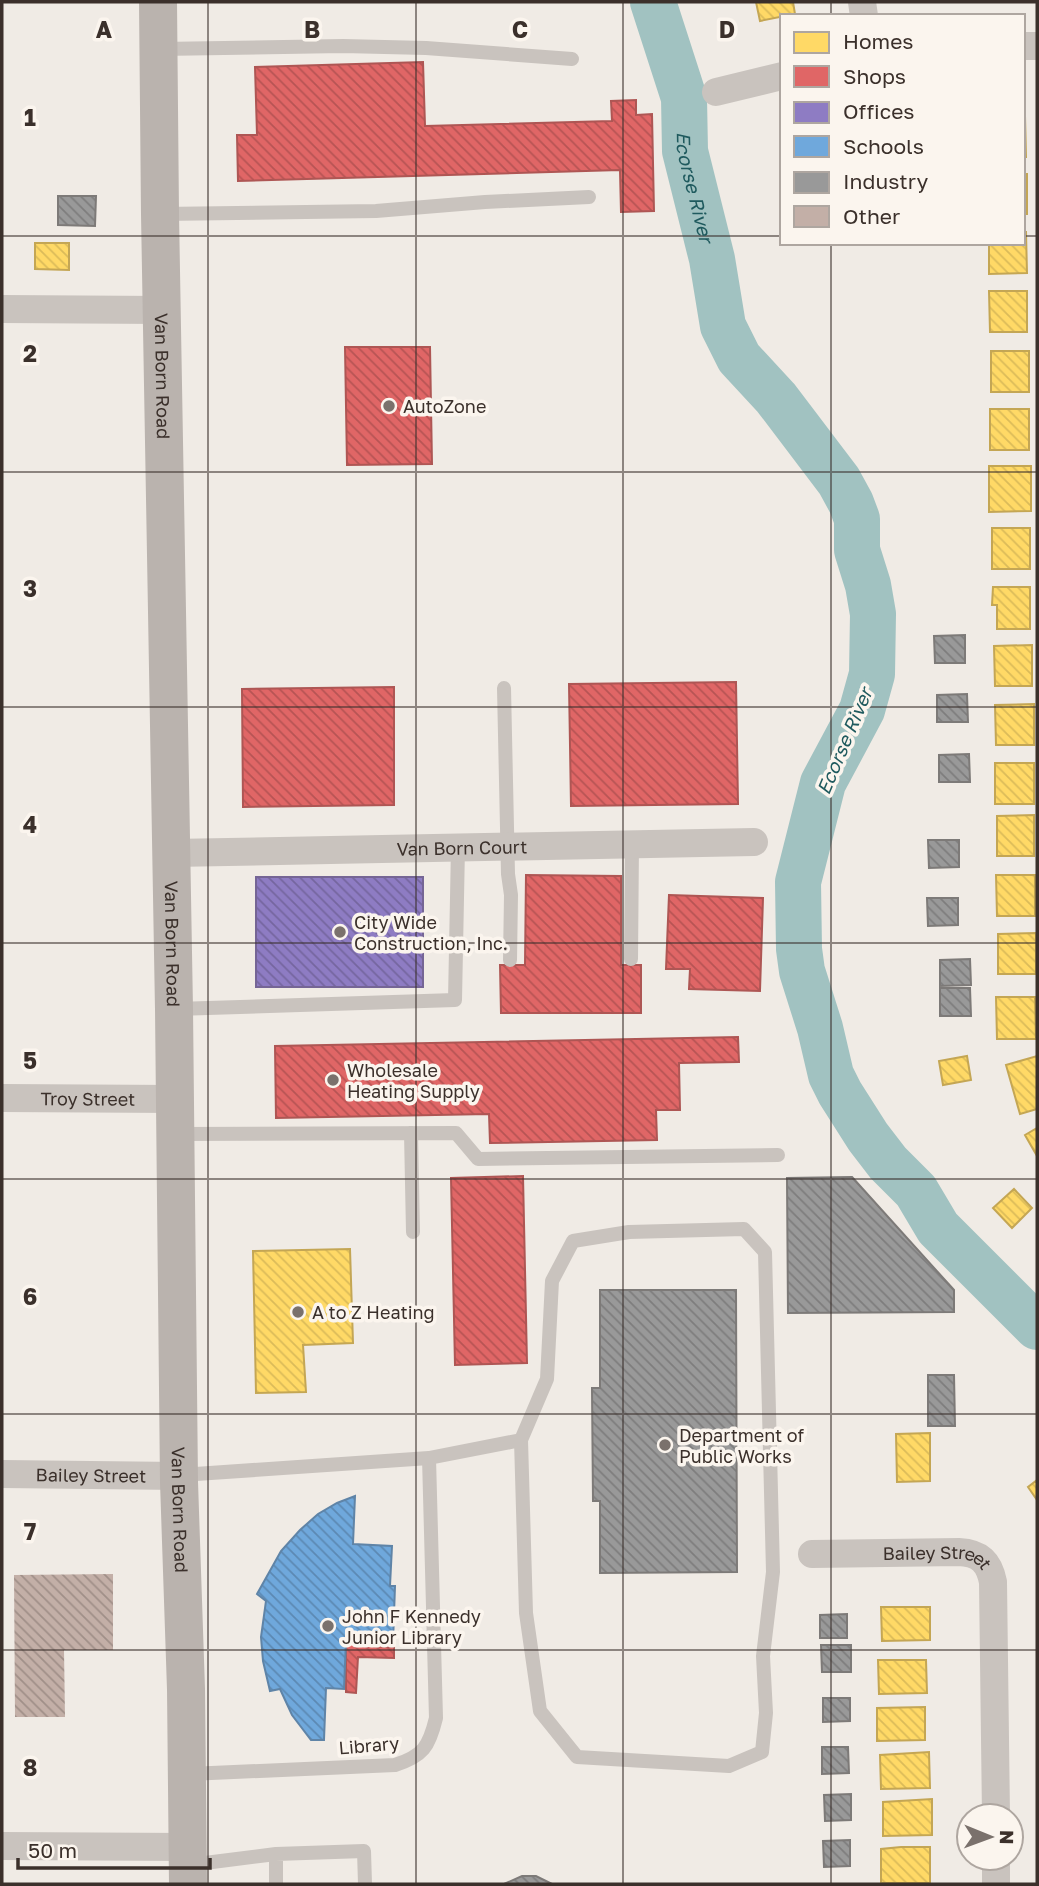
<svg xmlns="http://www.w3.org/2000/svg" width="1039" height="1886" font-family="'Golos Text',sans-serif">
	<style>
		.homes { fill: url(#homes-back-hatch); stroke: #c4a654; stroke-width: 2 }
		.shops { fill: url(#shops-back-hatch); stroke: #ae5654; stroke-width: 2 }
		.offices { fill: url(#offices-back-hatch); stroke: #756595; stroke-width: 2 }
		.schools { fill: url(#schools-back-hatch); stroke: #5f84a7; stroke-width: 2 }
		.industry { fill: url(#industry-back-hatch); stroke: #7d7a78; stroke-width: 2 }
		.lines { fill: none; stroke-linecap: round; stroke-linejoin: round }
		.river { stroke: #a1c2c1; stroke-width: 46 }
		.building { fill: url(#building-back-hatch) }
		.service { stroke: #c9c3be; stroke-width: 14 }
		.minor { stroke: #c9c3be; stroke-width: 28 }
		.secondary { stroke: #bab3ae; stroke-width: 38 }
		.grid { fill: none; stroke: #3b302b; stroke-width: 2; stroke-opacity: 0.55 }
		.poi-dot { fill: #7a716c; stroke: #fbf5ee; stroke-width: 2.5 }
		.labels { text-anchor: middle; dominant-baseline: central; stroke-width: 7; stroke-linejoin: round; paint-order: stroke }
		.street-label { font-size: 18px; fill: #3b302b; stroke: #fbf5ee }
		.poi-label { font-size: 18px; fill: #3b302b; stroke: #fbf5ee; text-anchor: start }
		.water-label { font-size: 19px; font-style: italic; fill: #1f5a5e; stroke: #fbf5ee }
		.grid-label { font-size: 23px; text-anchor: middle; font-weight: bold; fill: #3b302b; stroke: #fbf5ee; stroke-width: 7; stroke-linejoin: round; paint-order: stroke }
	</style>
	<defs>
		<pattern id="homes-back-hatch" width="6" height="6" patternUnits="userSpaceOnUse" patternTransform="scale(1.75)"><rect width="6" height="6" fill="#ffd966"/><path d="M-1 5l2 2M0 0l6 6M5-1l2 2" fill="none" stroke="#dbbb59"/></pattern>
		<pattern id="shops-back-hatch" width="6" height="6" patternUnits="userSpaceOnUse" patternTransform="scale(1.75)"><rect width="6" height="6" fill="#e06666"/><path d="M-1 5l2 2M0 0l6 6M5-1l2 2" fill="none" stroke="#b75454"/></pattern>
		<pattern id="offices-back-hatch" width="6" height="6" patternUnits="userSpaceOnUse" patternTransform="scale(1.75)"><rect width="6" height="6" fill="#8e7cc3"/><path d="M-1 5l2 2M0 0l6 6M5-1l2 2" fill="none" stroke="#75669f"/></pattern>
		<pattern id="schools-back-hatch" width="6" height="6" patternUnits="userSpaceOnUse" patternTransform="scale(1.75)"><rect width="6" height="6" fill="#6fa8dc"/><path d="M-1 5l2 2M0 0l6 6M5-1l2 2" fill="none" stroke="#5c89b3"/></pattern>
		<pattern id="industry-back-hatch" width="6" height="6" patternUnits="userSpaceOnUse" patternTransform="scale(1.75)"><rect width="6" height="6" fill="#999"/><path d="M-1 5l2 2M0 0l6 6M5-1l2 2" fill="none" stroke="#7e7d7d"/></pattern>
		<pattern id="building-back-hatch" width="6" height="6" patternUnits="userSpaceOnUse" patternTransform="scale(1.75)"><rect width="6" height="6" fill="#c3afa7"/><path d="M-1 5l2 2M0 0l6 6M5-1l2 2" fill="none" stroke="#a08f88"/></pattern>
	</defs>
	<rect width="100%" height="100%" fill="#f0ebe5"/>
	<!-- homes -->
	<path class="homes" d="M756 2H793L795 14 760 21Z
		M1023 116H1025L1026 157H1023Z
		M1023 174H1027V214H1023Z
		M1023 232H1026L1027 273 989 274V243H1023Z
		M35 243H69V270L35 269Z
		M989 291H1027V332H990Z
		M991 351H1029V392H991Z
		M990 409H1029V450H990Z
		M989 466H1031V511L989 512Z
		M992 528H1030V569H992Z
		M993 587H1030V629H997V605H992Z
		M1032 645V686H995L994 646Z
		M1034 704V745H996L995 705Z
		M995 763H1034V804H995Z
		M1034 815V856H997V816Z
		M996 875H1035V916H997Z
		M1036 933V974H998V934Z
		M996 997H1035L1036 1039H997Z
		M967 1056 971 1080 943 1085 939 1061Z
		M1037 1056V1109L1020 1114 1006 1065Z
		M1037 1128V1156L1025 1135Z
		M1014 1189 1032 1208 1012 1228 993 1208Z
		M350 1249 353 1343 303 1345 306 1392 256 1393 253 1251Z
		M930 1433V1481L897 1482 896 1434Z
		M1037 1480V1500L1028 1487Z
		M881 1607H930V1640L882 1641Z
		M878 1660H926L927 1693 879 1694Z
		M925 1707V1740L877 1741V1708Z
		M929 1752 930 1788 881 1789 880 1755Z
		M932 1799V1835L883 1836V1802Z
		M901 1847H930V1883H881V1849Z"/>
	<!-- shops -->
	<path class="shops" d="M423 62 425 126 612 121 611 101 636 100V115L652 114 654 211 621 212 620 170 238 181 237 135H257L255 67Z
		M345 347H430L432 464 347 465Z
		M736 682 738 804 571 806 569 684Z
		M394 687V805L243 807 242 689Z
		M526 875 621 876V965H641V1013H501L500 965H525Z
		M669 895 763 898 760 991 689 989 690 969H666Z
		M738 1037 739 1062 679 1063 680 1110H656L657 1140 490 1143 489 1114 276 1118 275 1046Z
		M523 1176 527 1363 455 1365 451 1178Z
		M346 1641 362 1642 361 1646 394 1647V1658L358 1657 356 1693 346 1692Z"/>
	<!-- offices -->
	<path class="offices" d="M256 877H423V987H256Z"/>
	<!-- schools -->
	<path class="schools" d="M355 1496 353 1544 392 1546 390 1586H395L393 1643 346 1641 344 1689 326 1688 324 1740H311L292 1715 280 1689 270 1691 263 1661 261 1637 266 1601 257 1594 281 1551 300 1530 318 1514 337 1503Z"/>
	<!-- industry -->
	<path class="industry" d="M58 196H96L95 226 58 225Z
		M965 635V663H935L934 636Z
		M967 694 968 722H937V695Z
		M969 754 970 782H939V755Z
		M928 840H959V867L929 868Z
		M927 898H958V925L928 926Z
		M970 959 971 985 940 986V960Z
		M940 988H970L971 1016H940Z
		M852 1177 954 1290V1312L788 1313 787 1178Z
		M600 1290H736L737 1572 600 1573V1501H593L592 1388H600Z
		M928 1375H954L955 1426H928Z
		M847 1614V1638H820V1615Z
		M821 1645H851V1672H822Z
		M823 1698H850V1721L823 1722Z
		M822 1747H848L849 1773 822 1774Z
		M851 1794V1820L825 1821 824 1795Z
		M850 1840V1866L824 1867 823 1841Z
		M522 1876H536L552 1884H504Z"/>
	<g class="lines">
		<!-- river -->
		<path class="river" id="s1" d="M653 2 684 98 685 151 712 259 723 326 739 358 776 398 839 481 851 503 857 519V550L868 585 873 614 872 674 862 710 823 783 798 882 799 949 802 971 820 1028 831 1075 840 1093 868 1137 888 1163 916 1191 938 1228 1037 1327"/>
	</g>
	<!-- building -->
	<path class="building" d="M113 1574V1650H64L65 1717H15L14 1575Z"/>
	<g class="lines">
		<!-- service -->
		<path class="service" d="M160 49 343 46 426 48 572 59
			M161 214 376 211 485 202 589 197
			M504 688 508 874 511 895 510 960
			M631 959 632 844
			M176 1009 455 1000 458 847
			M411 1133 413 1232
			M177 1134 456 1133 478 1159 778 1155
			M181 1475 429 1458 521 1440 547 1379 552 1281 573 1241 629 1232 744 1229 765 1252 773 1572 763 1656 766 1713 762 1752 729 1766 577 1757 540 1711 526 1613 521 1440
			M189 1774 395 1765C423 1756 429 1747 436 1718L429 1458
			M276 1854V1884
			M189 1865 276 1854 364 1851 365 1884"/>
		<!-- minor -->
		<g class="minor">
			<path d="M862 2 864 16"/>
			<path d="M1023 46H1037"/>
			<path d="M716 92 782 76"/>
			<path d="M2 309 162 310"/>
			<path id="s2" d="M172 853 754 842"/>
			<path id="s3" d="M2 1098 175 1099"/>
			<path id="s4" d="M2 1474 180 1476"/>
			<path id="s5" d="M812 1554 959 1552C980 1553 989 1562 993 1582L996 1816"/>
			<path d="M2 1846 188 1847"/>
			<path d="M996 1858V1884"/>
		</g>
		<!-- secondary -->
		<path class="secondary" id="s6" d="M158 2 160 214 174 1009 179 1482 186 1689 188 1884"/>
	</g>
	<!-- grid -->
	<path class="grid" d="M208 2V1884M416 2V1884M623 2V1884M831 2V16M2 236H782M1023 236H1037M831 243V1884M2 472H1037M2 707H1037M2 943H1037M2 1179H1037M2 1414H1037M2 1650H1037"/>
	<!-- markers -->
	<g class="poi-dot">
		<circle cx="389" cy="406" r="7"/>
		<circle cx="340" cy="932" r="7"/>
		<circle cx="333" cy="1080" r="7"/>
		<circle cx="298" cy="1312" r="7"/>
		<circle cx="665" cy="1445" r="7"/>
		<circle cx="328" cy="1626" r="7"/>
	</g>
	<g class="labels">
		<!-- street labels -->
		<g class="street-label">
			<text stroke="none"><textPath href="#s6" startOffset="374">Van Born Road</textPath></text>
			<text stroke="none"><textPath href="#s2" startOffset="290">Van Born Court</textPath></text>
			<text stroke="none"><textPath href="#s6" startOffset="942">Van Born Road</textPath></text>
			<text stroke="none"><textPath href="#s3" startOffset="86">Troy Street</textPath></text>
			<text stroke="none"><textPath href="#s4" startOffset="89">Bailey Street</textPath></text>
			<text stroke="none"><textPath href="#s6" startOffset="1508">Van Born Road</textPath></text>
			<text stroke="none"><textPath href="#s5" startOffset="126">Bailey Street</textPath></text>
			<text transform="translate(369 1745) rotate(-5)">Library</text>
		</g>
		<!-- poi labels -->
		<g class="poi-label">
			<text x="403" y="406">AutoZone</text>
			<text x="354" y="922">City Wide<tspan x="354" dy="21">Construction, Inc.</tspan></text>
			<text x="347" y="1070">Wholesale<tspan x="347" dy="21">Heating Supply</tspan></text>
			<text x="312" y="1312">A to Z Heating</text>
			<text x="679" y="1435">Department of<tspan x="679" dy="21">Public Works</tspan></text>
			<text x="342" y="1616">John F Kennedy<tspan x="342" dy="21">Junior Library</tspan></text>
		</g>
		<!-- water labels -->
		<g class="water-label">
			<text stroke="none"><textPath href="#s1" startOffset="191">Ecorse River</textPath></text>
			<text transform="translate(844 741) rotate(-67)">Ecorse River</text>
		</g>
	</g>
	<g class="grid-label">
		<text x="104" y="38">A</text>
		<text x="312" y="38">B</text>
		<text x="520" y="38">C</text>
		<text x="727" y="38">D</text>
		<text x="30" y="126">1</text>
		<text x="30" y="362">2</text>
		<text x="30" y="597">3</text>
		<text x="30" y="833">4</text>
		<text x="30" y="1069">5</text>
		<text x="30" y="1305">6</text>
		<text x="30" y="1540">7</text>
		<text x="30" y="1776">8</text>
	</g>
	<!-- border -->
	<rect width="1039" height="1886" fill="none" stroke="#3b302b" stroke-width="7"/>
	<!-- legend -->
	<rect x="780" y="14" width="245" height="231" fill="#fbf5ee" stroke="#aea6a0" stroke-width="2"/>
	<rect x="794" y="32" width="35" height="21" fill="#ffd966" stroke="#aea6a0" stroke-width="2"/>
	<text x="843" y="49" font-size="21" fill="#3b302b">Homes</text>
	<rect x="794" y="66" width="35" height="21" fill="#e06666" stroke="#aea6a0" stroke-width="2"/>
	<text x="843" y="84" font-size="21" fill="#3b302b">Shops</text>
	<rect x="794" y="102" width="35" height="21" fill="#8e7cc3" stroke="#aea6a0" stroke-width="2"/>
	<text x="843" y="119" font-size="21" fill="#3b302b">Offices</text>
	<rect x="794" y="136" width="35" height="21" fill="#6fa8dc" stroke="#aea6a0" stroke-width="2"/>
	<text x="843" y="154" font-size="21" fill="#3b302b">Schools</text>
	<rect x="794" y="172" width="35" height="21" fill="#999999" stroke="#aea6a0" stroke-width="2"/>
	<text x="843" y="189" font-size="21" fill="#3b302b">Industry</text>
	<rect x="794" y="206" width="35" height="21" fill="#c3afa7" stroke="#aea6a0" stroke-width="2"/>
	<text x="843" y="224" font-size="21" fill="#3b302b">Other</text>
	<!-- north arrow -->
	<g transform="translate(990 1837) rotate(91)"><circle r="33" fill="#fbf5ee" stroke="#aea6a0" stroke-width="2"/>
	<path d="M0-5L12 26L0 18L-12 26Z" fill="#7a716c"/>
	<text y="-10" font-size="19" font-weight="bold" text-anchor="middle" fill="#3b302b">N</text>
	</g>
	<!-- scale -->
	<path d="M18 1858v10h192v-10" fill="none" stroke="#3b302b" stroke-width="3.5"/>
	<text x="28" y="1858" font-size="21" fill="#3b302b" stroke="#fbf5ee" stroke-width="5" paint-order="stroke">50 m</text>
</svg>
